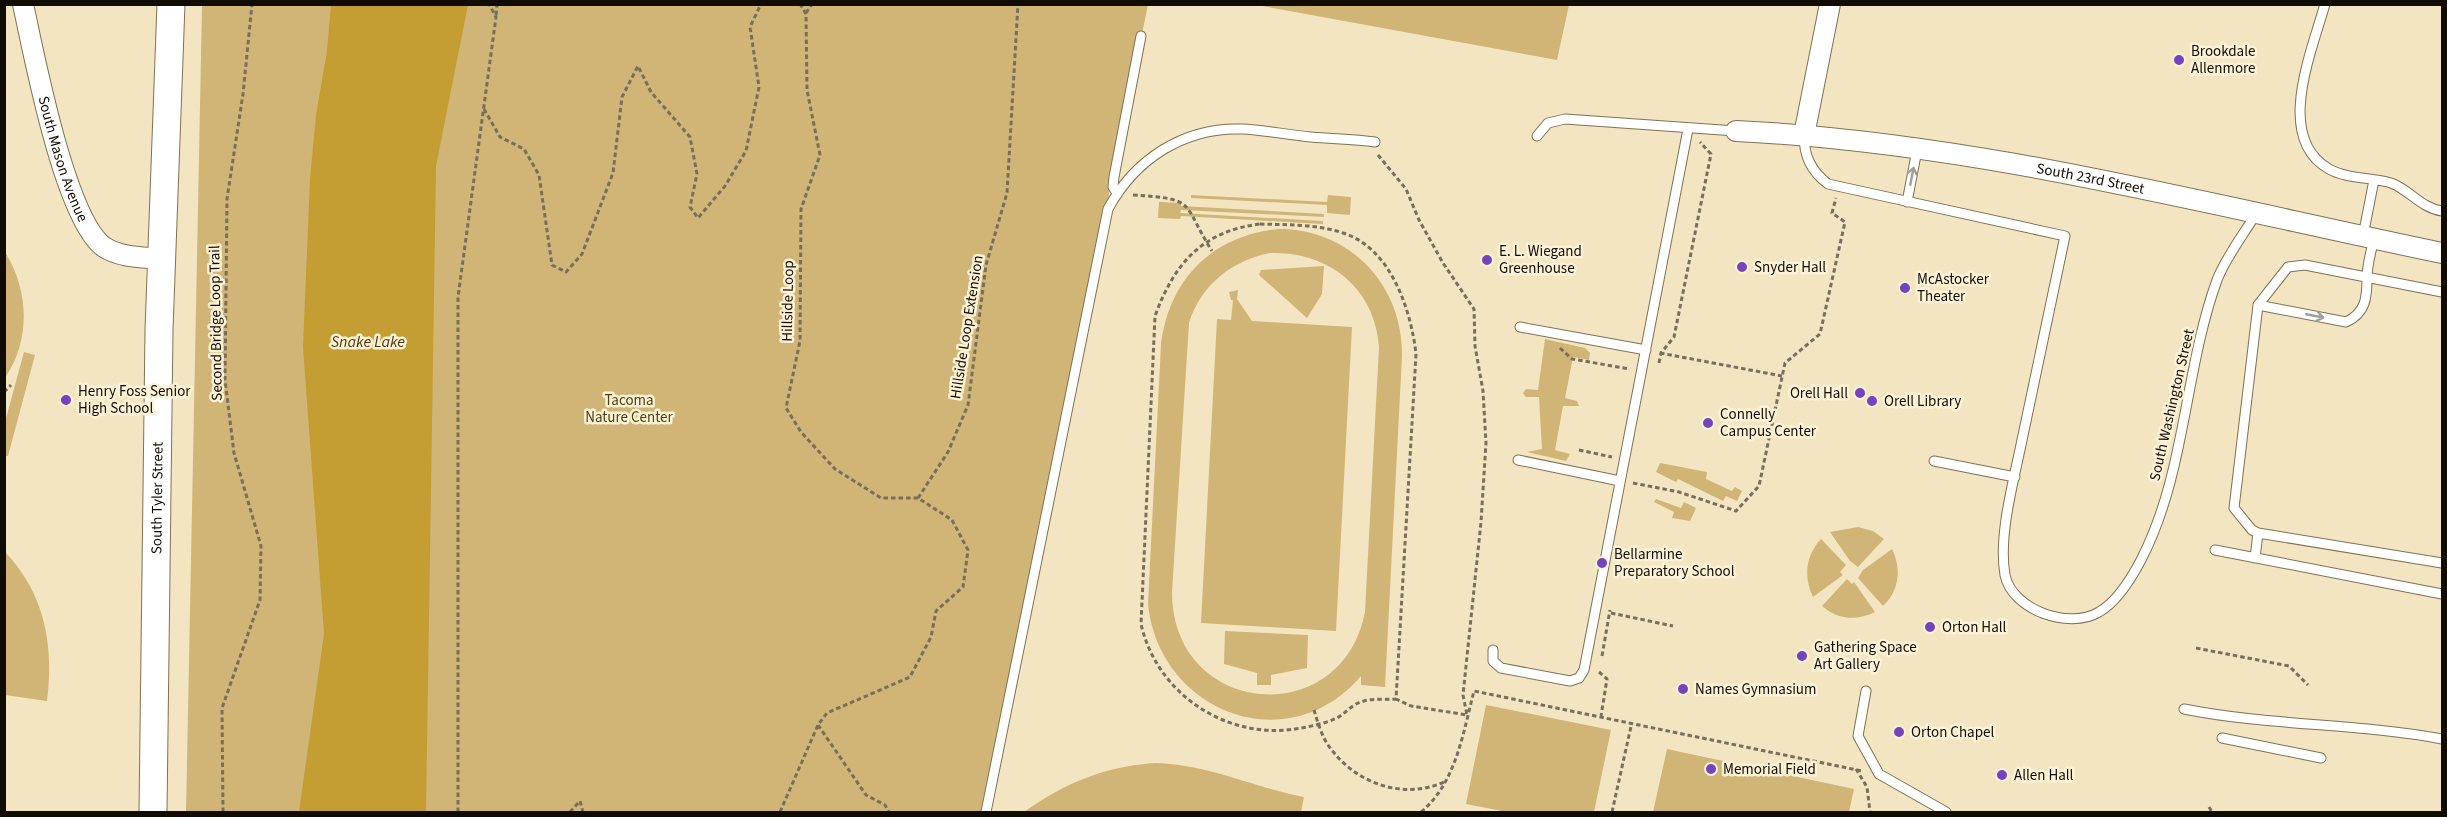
<svg xmlns="http://www.w3.org/2000/svg" width="2447" height="817" font-family="'Source Sans 3',sans-serif">
	<style>
		.green { fill: #d0b576; fill-rule: evenodd }
		.water { fill: #c49d33 }
		.lines { fill: none; stroke-linecap: round; stroke-linejoin: round }
		.service-casing { stroke: #7f7252; stroke-width: 11 }
		.minor-casing { stroke: #7f7252; stroke-width: 22 }
		.secondary-casing { stroke: #7f7252; stroke-width: 29 }
		.path { stroke: #786f5a; stroke-width: 3; stroke-dasharray: 4.5 3; stroke-linecap: butt }
		.service { stroke: #fff; stroke-width: 9 }
		.minor { stroke: #fff; stroke-width: 20 }
		.secondary { stroke: #fff; stroke-width: 27 }
		.oneway { stroke: #a09e9a }
		.poi-dot { fill: #7344bb; stroke: #fef2d6; stroke-width: 2 }
		.labels { text-anchor: middle; dominant-baseline: central; stroke-width: 5; stroke-linejoin: round; paint-order: stroke }
		.poi-label { font-size: 15px; fill: #110c03; stroke: #fef2d6; text-anchor: start }
		.street-label { font-size: 15px; fill: #110c03; stroke: #fef2d6 }
		.park-label { font-size: 15px; fill: #4f3f14; stroke: #fef2d6 }
		.water-label { font-size: 16px; font-style: italic; fill: #4b3a0f; stroke: #fef2d6 }
	</style>
	<rect width="100%" height="100%" fill="#f4e5c2"/>
	<!-- green -->
	<path class="green" d="M202 5H1148L981 812H186Z
		M1257 5H1569L1557 60Z
		M1191 195 1327 202 1328 195 1351 197 1350 215 1327 213V205L1191 198Z
		M1159 202 1181 203V206L1324 214V217L1181 210 1180 213 1323 221V224L1181 216 1180 219 1158 218Z
		M1279 229C1350 229 1403 285 1402 356L1385 687 1361 685V676C1288 762 1159 712 1148 604L1161 344C1169 279 1213 235 1279 229ZM1270 253C1328 251 1375 288 1379 347L1365 612C1342 732 1173 717 1172 593L1189 323C1201 285 1231 261 1270 253Z
		M5 252C29 290 31 340 5 378Z
		M1324 266 1322 294 1307 318 1259 275 1261 270Z
		M1238 290 1237 299 1252 321 1352 327 1336 631 1201 623 1217 319 1231 320 1233 300H1231L1229 292Z
		M1545 339 1585 348 1590 353 1589 360 1573 357 1565 398 1577 401 1579 406H1563L1555 450 1570 454 1566 461 1527 452 1542 449 1539 397H1526L1523 393 1526 389 1538 390Z
		M24 352 35 355 8 456H5V422Z
		M1660 463 1707 472 1706 479 1732 491 1735 487 1742 491 1737 501 1726 496 1723 501 1678 479 1676 482 1656 472Z
		M1656 499 1681 508 1684 502 1696 508 1690 521 1672 518 1674 512 1654 502Z
		M1858 527 1873 531 1884 539 1858 567 1850 561 1830 532Z
		M1821 539 1846 565 1840 572 1843 575 1813 597C1803 576 1806 555 1821 539Z
		M1892 549C1902 569 1899 591 1883 606L1858 578 1863 570Z
		M5 552C45 594 54 645 47 701L5 695Z
		M1847 579 1852 584 1854 582 1875 612C1857 621 1838 620 1822 606Z
		M1225 631 1308 635 1307 668 1271 675V685H1257V673L1224 664Z
		M1486 705 1611 730 1594 812H1507L1466 804Z
		M1667 749 1854 789 1849 812H1653Z
		M1154 763C1208 764 1252 787 1304 797L1301 812H1024C1065 783 1103 767 1154 763Z"/>
	<!-- water -->
	<path class="water" d="M331 5H468L436 166 426 812H299L324 634 303 347 310 179 316 115 327 51Z"/>
	<g class="lines">
		<!-- service casing -->
		<g class="service-casing">
			<path id="service" d="M2325 4C2312 51 2274 138 2329 169 2347 179 2371 177 2391 183 2410 190 2421 208 2442 211
				M1804 135C1804 156 1811 171 1828 184L2065 236C2051 304 2036 372 2022 440 2014 480 1998 535 2005 575 2012 610 2069 630 2099 612 2117 602 2131 579 2141 560 2186 473 2184 371 2217 280 2226 257 2243 235 2256 214
				M1537 136 1548 123 1565 119 1736 131
				M1117 193 1113 187 1114 177 1141 36
				M1907 202 1917 150
				M2363 236 2374 180
				M2442 292 2305 265 2288 267 2258 305 2234 508 2252 530 2258 533 2442 563
				M2258 305 2346 322C2366 313 2367 297 2367 278 2367 265 2371 251 2374 239
				M1520 327 1646 350
				M1518 460 1620 481
				M1934 461 2015 477
				M2215 550 2442 594
				M2255 558 2258 533
				M1493 650V661L1501 668 1570 681 1579 678 1584 670 1688 129
				M1866 691 1858 736 1879 774 1946 812
				M2184 709C2269 726 2357 723 2442 739
				M2222 738 2321 758
				M986 812 1108 209C1135 159 1184 127 1242 129 1265 130 1288 135 1311 137 1332 139 1353 139 1375 142"/>
		</g>
		<!-- minor casing -->
		<g class="minor-casing">
			<g id="minor">
				<path id="s1" d="M23 4C34 55 65 219 104 247 121 258 143 257 162 259"/>
				<path id="s2" d="M1736 131C1973 142 2210 205 2442 253"/>
				<path d="M1804 135 1830 4"/>
			</g>
		</g>
		<!-- secondary casing -->
		<g class="secondary-casing">
			<g id="secondary">
				<path id="s3" d="M153 812 159 330 171 4"/>
			</g>
		</g>
		<!-- path -->
		<path class="path" d="M806 13 812 4
			M496 15 497 4
			M484 109 500 137 524 149 539 175 552 265 566 272 582 254 613 173 622 97 638 66 651 92 690 137 697 174 690 207 698 218 725 186 746 151 759 87 750 27 761 4
			M1378 155 1406 189 1419 220 1443 263 1474 309 1475 346 1483 391 1486 443 1481 522 1463 695 1467 715 1411 706 1396 699
			M1133 195C1198 199 1181 202 1212 251
			M1260 224C1288 225 1317 224 1343 233 1391 248 1411 310 1416 354L1396 699C1386 700 1374 698 1364 701 1353 703 1346 713 1337 718 1326 723 1313 726 1301 728 1229 742 1157 695 1141 624L1155 316C1174 264 1202 231 1260 224Z
			M1560 348 1572 359 1630 369
			M1660 353 1782 376
			M1659 363 1661 353 1674 337 1711 154 1700 142
			M4 392 11 385
			M1579 450 1612 457
			M1633 483 1679 492 1736 511 1759 486 1785 363 1820 334 1845 222 1832 213 1836 198
			M918 498 948 452 968 405 986 265 1007 193 1018 4
			M1611 613 1673 626
			M2196 648 2289 666 2308 685
			M1602 656 1610 610
			M1599 672 1607 679 1601 716
			M1314 710C1318 723 1322 738 1331 749 1357 784 1404 800 1444 782
			M818 725 866 795 885 805 889 812
			M1856 769 1867 787 1870 812
			M2209 807 2212 812
			M223 812 222 708 260 600 261 546 234 453 225 380 227 199 243 94 252 4
			M458 812V297L496 17 489 4
			M570 812 580 801 583 812
			M780 812 818 725 827 713 910 677 931 637 936 611 963 587 968 550 952 520 918 498H881L835 469 801 432 786 408 800 341 801 209 820 155 807 90 806 14 800 4
			M1421 812C1456 783 1463 733 1474 691L1862 771
			M1612 812 1632 722"/>
		<!-- service -->
		<use href="#service" class="service"/>
		<!-- minor -->
		<use href="#minor" class="minor"/>
		<!-- secondary -->
		<use href="#secondary" class="secondary"/>
	</g>
	<!-- one-way arrows -->
	<defs><path id="oneway-shaft" d="M-6 0H5M1.5-3L5.5 0L1.5 3" fill="none" stroke-width="1.6" stroke-linecap="round" stroke-linejoin="round" transform="scale(1.5)"/></defs>
	<g class="oneway">
		<use href="#oneway-shaft" transform="translate(1912 176) rotate(-79)"/>
		<use href="#oneway-shaft" transform="translate(2315 316) rotate(11)"/>
	</g>
	<!-- markers -->
	<g class="poi-dot">
		<circle cx="2179" cy="60" r="6"/>
		<circle cx="1487" cy="260" r="6"/>
		<circle cx="1742" cy="267" r="6"/>
		<circle cx="1905" cy="288" r="6"/>
		<circle cx="1860" cy="393" r="6"/>
		<circle cx="66" cy="400" r="6"/>
		<circle cx="1872" cy="401" r="6"/>
		<circle cx="1708" cy="423" r="6"/>
		<circle cx="1602" cy="563" r="6"/>
		<circle cx="1930" cy="627" r="6"/>
		<circle cx="1802" cy="656" r="6"/>
		<circle cx="1683" cy="689" r="6"/>
		<circle cx="1899" cy="732" r="6"/>
		<circle cx="1711" cy="769" r="6"/>
		<circle cx="2002" cy="775" r="6"/>
	</g>
	<g class="labels">
		<!-- poi labels -->
		<g class="poi-label">
			<text x="2191" y="51">Brookdale<tspan x="2191" dy="17">Allenmore</tspan></text>
			<text x="1499" y="251">E. L. Wiegand<tspan x="1499" dy="17">Greenhouse</tspan></text>
			<text x="1754" y="267">Snyder Hall</text>
			<text x="1917" y="279">McAstocker<tspan x="1917" dy="17">Theater</tspan></text>
			<text x="78" y="391">Henry Foss Senior<tspan x="78" dy="17">High School</tspan></text>
			<text x="1848" y="393" text-anchor="end">Orell Hall</text>
			<text x="1884" y="401">Orell Library</text>
			<text x="1720" y="414">Connelly<tspan x="1720" dy="17">Campus Center</tspan></text>
			<text x="1614" y="554">Bellarmine<tspan x="1614" dy="17">Preparatory School</tspan></text>
			<text x="1942" y="627">Orton Hall</text>
			<text x="1814" y="647">Gathering Space<tspan x="1814" dy="17">Art Gallery</tspan></text>
			<text x="1695" y="689">Names Gymnasium</text>
			<text x="1911" y="732">Orton Chapel</text>
			<text x="1723" y="769">Memorial Field</text>
			<text x="2014" y="775">Allen Hall</text>
		</g>
		<!-- street labels -->
		<g class="street-label">
			<text stroke="none"><textPath href="#s1" startOffset="160">South Mason Avenue</textPath></text>
			<text stroke="none"><textPath href="#s2" startOffset="358">South 23rd Street</textPath></text>
			<text transform="translate(788 301) rotate(-89)">Hillside Loop</text>
			<text transform="translate(216 323) rotate(-91)">Second Bridge Loop Trail</text>
			<text transform="translate(967 327) rotate(-81)">Hillside Loop Extension</text>
			<text transform="translate(2172 405) rotate(-77)">South Washington Street</text>
			<text stroke="none"><textPath href="#s3" startOffset="314">South Tyler Street</textPath></text>
		</g>
		<!-- park labels -->
		<g class="park-label">
			<text x="629" y="400">Tacoma<tspan x="629" dy="17">Nature Center</tspan></text>
		</g>
		<!-- water labels -->
		<g class="water-label">
			<text x="368" y="342">Snake Lake</text>
		</g>
	</g>
	<!-- border -->
	<rect width="2447" height="817" fill="none" stroke="#110c03" stroke-width="12"/>
</svg>
